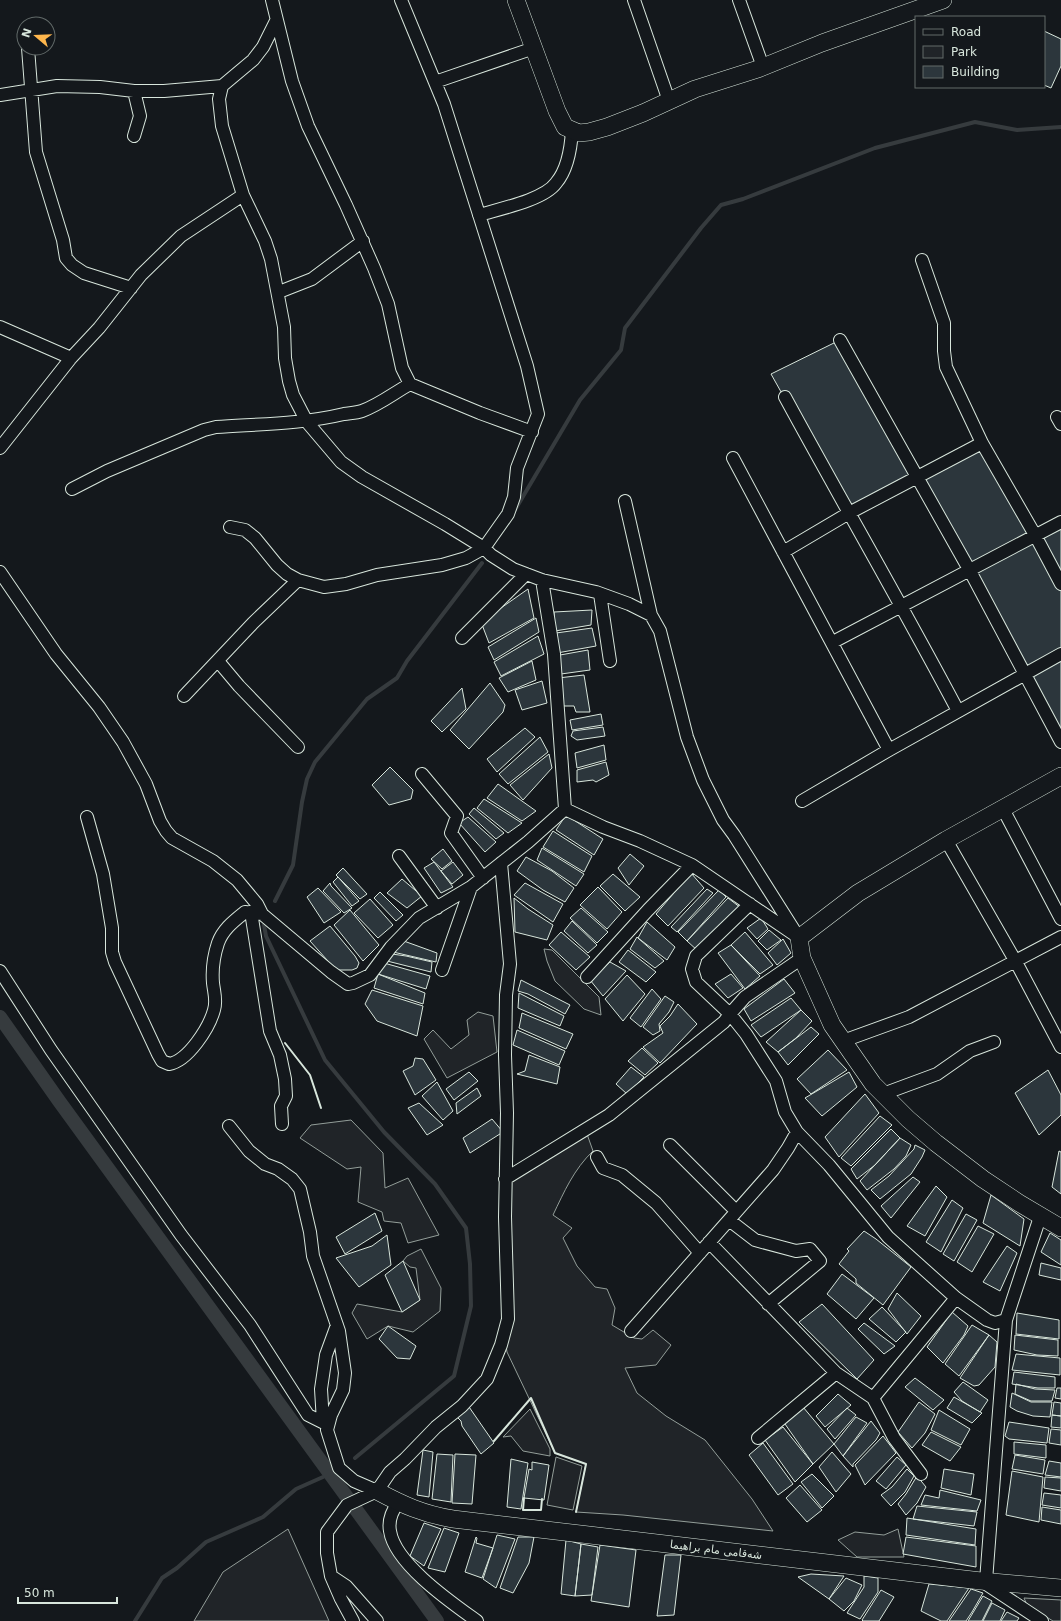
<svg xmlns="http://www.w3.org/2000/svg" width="1061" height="1621" font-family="'DejaVu Sans',Vazirmatn,sans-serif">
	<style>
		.green { fill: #202428; stroke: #939e99 }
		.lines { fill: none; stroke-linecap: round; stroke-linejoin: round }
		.stream { stroke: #363b3e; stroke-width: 4 }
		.canal { stroke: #363b3e; stroke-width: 14 }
		.building { fill: #2c363c; stroke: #d8e6dc }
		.street-casing { stroke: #d8e6dc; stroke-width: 14 }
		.secondary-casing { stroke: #d8e6dc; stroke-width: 18 }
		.street { stroke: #14181c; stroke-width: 12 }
		.secondary { stroke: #14181c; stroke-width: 17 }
		.wall { stroke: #d8e6dc; stroke-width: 2 }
		.labels { text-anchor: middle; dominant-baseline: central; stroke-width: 3; stroke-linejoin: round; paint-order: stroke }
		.street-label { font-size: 11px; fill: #d8e6dc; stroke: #14181c }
	</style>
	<rect width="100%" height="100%" fill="#14181c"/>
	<!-- green -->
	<path class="green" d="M544 949 552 950 599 997 601 1015 584 1009 555 981 547 961Z
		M478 1012 493 1016 497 1052 447 1078 424 1039 433 1030 451 1049 469 1035 467 1020Z
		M351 1120 383 1153 385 1188 408 1178 439 1235 408 1243 401 1223 384 1221 382 1212 358 1202 361 1167 347 1169 300 1138 311 1125Z
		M587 1134 593 1151C574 1169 564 1192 553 1215L572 1228 563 1238 577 1266 595 1287 607 1289 615 1308 612 1325 634 1338 642 1339 653 1330 671 1345 656 1365 625 1368 637 1393 666 1416 705 1440 752 1499 773 1531 623 1515 576 1512 586 1464 555 1453 507 1352 504 1333 505 1183Z
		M421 1249 441 1288 440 1311 413 1332 388 1326 367 1339 352 1313 357 1304 402 1312 420 1300 416 1268 410 1267 403 1261 407 1256Z
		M530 1409 550 1449V1456L523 1451 511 1436 503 1437Z
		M556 1457 582 1466 573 1510 547 1505Z
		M288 1529 329 1621H194L223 1572Z
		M898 1529 904 1557H857L838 1540 855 1532 884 1535Z
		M1024 1598 1061 1600V1621H1053L1027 1605Z"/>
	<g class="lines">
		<!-- stream -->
		<path class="stream" d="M515 510 580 400 621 350 625 328 701 228 721 205 743 199 875 148 975 122 1017 130 1061 127
			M275 901 293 865 302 802 307 779 315 762 367 699 397 678 407 661 482 563
			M264 925 266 936 325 1060 384 1132 435 1184 466 1228 470 1264 471 1306 454 1376 355 1458
			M135 1621 162 1578 177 1568 206 1542 263 1517 296 1489 323 1477"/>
		<!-- canal -->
		<path class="canal" d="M0 1017 59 1101 437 1621"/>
	</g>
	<!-- building -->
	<path class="building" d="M1044 31 1061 39V66L1051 88 1044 85Z
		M840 340 917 477 849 513 771 374Z
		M982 443 1035 535 970 571 917 477Z
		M1061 522V584L1035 535Z
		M1035 535 1061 588V654L1025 674 970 571Z
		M528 589 534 618 489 643 481 622Z
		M592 610 591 625 555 631 554 612Z
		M536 618 539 632 494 660 488 647Z
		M592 628 596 646 557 653 556 633Z
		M538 636 544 654 501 676 494 662Z
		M588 650 590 670 561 674 560 655Z
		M1061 654V742L1025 674Z
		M532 661 536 680 508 692 499 678Z
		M584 675 590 712H576L574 706H562L558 678Z
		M542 681 547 703 522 710 515 690Z
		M490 683 505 705 503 712 469 749 450 730Z
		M462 688 466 709 442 732 431 721Z
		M601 714 603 725 572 730 570 720Z
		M603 727 605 736 577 740 571 736 573 731Z
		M525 728 535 737 497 772 487 759Z
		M540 737 548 752 508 784 499 774Z
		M604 745 606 760 577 768 575 753Z
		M549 754 552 768 523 800 510 785Z
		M606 762 609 775 596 782 593 780 577 782V770Z
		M390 767 413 790 411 799 389 805 372 785Z
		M498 784 536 811 522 821 487 798Z
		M484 799 522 823 508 833 477 808Z
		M474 808 504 833 496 839 469 814Z
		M566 815 603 839 594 855 556 830Z
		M468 817 496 842 485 852 459 823Z
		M553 831 592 856 584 872 543 847Z
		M542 848 584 874 576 886 537 860Z
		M443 849 452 861 442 869 431 859Z
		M630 854 644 866 629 885 618 868Z
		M526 857 552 871 574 888 565 902 543 890 517 871Z
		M434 862 453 887 441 893 424 868Z
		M453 862 463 875 452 884 441 871Z
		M343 868 367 894 360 899 336 875Z
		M691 873 704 888 668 926 656 914Z
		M613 874 640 897 625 911 600 886Z
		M338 877 359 901 352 906 333 882Z
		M402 879 422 896 407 908 387 893Z
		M330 883 331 886 352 908 344 913 323 891Z
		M525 883 563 904 553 922 514 895Z
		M598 887 622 912 607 929 580 905Z
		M318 888 341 912 324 923 307 897Z
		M707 889 713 893 677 932 671 927Z
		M719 890 726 897 687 941 678 932Z
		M380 892 403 915 396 921 374 898Z
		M514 898 528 909 553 925 547 940 515 932Z
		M728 898 741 908 698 951 687 941Z
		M370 899 393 925 378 938 354 913Z
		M581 908 608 932 597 943 570 918Z
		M350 910 379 945 363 961 334 925Z
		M761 918 768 929 757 939 747 928Z
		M572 921 597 945 588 953 564 931Z
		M647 922 675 947 667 960 638 938Z
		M330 926 355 956 359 963 357 968 352 970H336L310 941Z
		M769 930 781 940 767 950 758 941Z
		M561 932 590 957 576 970 549 945Z
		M745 932 773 965 760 974 731 945Z
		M637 937 638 938 664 961 655 968 630 949Z
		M783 939 791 953 777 965 768 953Z
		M401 940 437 953 436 962 393 952Z
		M731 945 760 976 745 989 718 953Z
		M628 950 656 972 646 982 619 962Z
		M392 954 406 956 432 962 431 972 387 961Z
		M610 962 626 971 603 996 590 980Z
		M384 963 430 976 426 989 378 974Z
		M378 974 425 993 423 1004 374 988Z
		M731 974 743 988 728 998 715 984Z
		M627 975 645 994 623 1021 605 999Z
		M784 979 795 993 751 1021 744 1009Z
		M521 980 570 1005 565 1014 528 994 518 991Z
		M652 989 661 999 641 1027 630 1018Z
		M372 990 423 1006 417 1036 377 1021 365 1004Z
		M519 993 564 1016 560 1026 518 1008Z
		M665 996 674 1002 669 1012 659 1024 660 1031 653 1035 643 1027Z
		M791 998 801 1010 761 1037 751 1025Z
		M678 1004 697 1024 660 1063 643 1047 663 1033 660 1026 670 1016Z
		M801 1010 812 1021 796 1038 778 1052 766 1042Z
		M522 1013 573 1034 566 1049 519 1028Z
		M811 1027 819 1034 788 1065 778 1052Z
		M517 1030 565 1051 559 1065 513 1045Z
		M642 1048 658 1063 645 1075 628 1061Z
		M828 1050 847 1070 811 1094 797 1079Z
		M529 1055 560 1067 557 1084 517 1074 525 1071Z
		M415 1058 423 1059 436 1080 415 1095 403 1071 413 1066Z
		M631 1067 644 1077 627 1094 616 1084Z
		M1048 1070 1061 1095V1115L1039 1135 1015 1093Z
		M469 1072 478 1081 454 1100 446 1089Z
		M849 1072 857 1087 822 1116 805 1098Z
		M437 1082 453 1111 443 1120 422 1096Z
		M477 1088 481 1096 457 1114 456 1103Z
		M865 1094 879 1113 839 1157 825 1137Z
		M419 1103 443 1125 427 1135 408 1108Z
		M880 1116 892 1125 851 1166 841 1158Z
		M492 1119 503 1132 470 1153 463 1138Z
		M891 1129 900 1138 875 1165 857 1179 851 1169Z
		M900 1138 911 1145 906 1156 894 1169 867 1190 860 1181Z
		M915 1145 925 1150 922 1157 911 1174 880 1199 871 1190 889 1176 914 1149Z
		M1059 1151 1061 1152V1194L1052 1187Z
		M913 1177 920 1182 891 1218 881 1206Z
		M936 1186 947 1197 925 1236 907 1226Z
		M991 1195 1024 1219 1020 1246 983 1223Z
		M952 1200 963 1208 941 1252 926 1242Z
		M375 1213 382 1231 345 1254 336 1237Z
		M966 1214 977 1220 954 1261 943 1254Z
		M978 1226 994 1234 972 1272 957 1262Z
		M864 1231 876 1239 911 1267 883 1305 856 1283V1279L839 1264 849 1251 847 1249Z
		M1050 1233 1061 1240V1265L1041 1252Z
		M387 1235 391 1265 359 1287 336 1258 372 1246Z
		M1007 1246 1017 1253 1000 1291 983 1282Z
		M403 1261 420 1300 402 1312 385 1275Z
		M1041 1263 1061 1268V1280L1039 1275Z
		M842 1274 874 1298 856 1319 827 1294Z
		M897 1293 921 1316 907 1334 888 1309Z
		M822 1304 874 1360 857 1379 799 1322Z
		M882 1307 906 1332 896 1342 869 1319Z
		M952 1312 968 1326 964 1335 943 1363 927 1347Z
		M1017 1313 1059 1320V1339L1016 1334Z
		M864 1323 895 1346 884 1354 858 1329Z
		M972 1325 989 1335 959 1376 945 1364Z
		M388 1326 416 1346 410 1359 397 1358 379 1339Z
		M989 1335 997 1342 995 1367 979 1385 974 1386 960 1378Z
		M1015 1335 1058 1340V1356L1037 1355 1014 1350Z
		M1016 1354 1060 1358V1375L1012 1370Z
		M1014 1372 1055 1377V1388H1038L1012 1384Z
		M915 1378 944 1400 933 1410 905 1387Z
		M963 1382 988 1400 980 1412 962 1401 954 1392Z
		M1016 1384 1035 1389 1055 1390 1052 1401H1031L1015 1394Z
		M1057 1388H1061V1399L1055 1398Z
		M1012 1393 1031 1402H1052L1050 1417 1033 1416 1017 1411 1010 1407Z
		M838 1394 851 1405 825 1427 816 1416Z
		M954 1397 982 1413 972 1423 947 1408Z
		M919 1402 935 1414 925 1433 912 1448 898 1432Z
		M1054 1402 1061 1403V1416L1052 1415Z
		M467 1404 494 1443 481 1454 462 1426 461 1421 456 1416Z
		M803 1407 834 1444 813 1464 785 1424Z
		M847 1408 856 1415 835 1439 827 1429Z
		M939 1410 970 1429 961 1445 931 1430Z
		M1052 1415 1061 1416V1428L1051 1427Z
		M856 1417 867 1423 843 1456 834 1444Z
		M871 1421 880 1433 876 1440 853 1464V1467L843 1456Z
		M1009 1422 1049 1428 1047 1443 1009 1439 1005 1436Z
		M783 1427 813 1464 795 1482 765 1440Z
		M1051 1429 1061 1430V1445L1049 1443Z
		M931 1432 961 1447 950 1461 922 1445Z
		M883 1436 896 1453 865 1485 855 1465Z
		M1014 1442 1046 1445V1458L1014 1454Z
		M763 1443 793 1484 778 1495 749 1455Z
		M423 1450 433 1452 429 1497 417 1495Z
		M832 1452 851 1474 836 1492 819 1467Z
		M437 1454 453 1455 451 1502 432 1499Z
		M455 1454 476 1455 472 1504 452 1503Z
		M1015 1455 1045 1460 1043 1474 1012 1469Z
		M897 1457 906 1465 886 1489 876 1481Z
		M511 1459 528 1463 521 1509 507 1507Z
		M1049 1461 1061 1463V1477L1045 1475Z
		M532 1462 549 1465 544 1500 524 1498 529 1469 532 1470Z
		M907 1469 914 1476 905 1492 891 1506 881 1495 892 1487Z
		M944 1469 974 1474 971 1495 941 1488Z
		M1012 1471 1043 1477 1039 1522 1006 1515Z
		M812 1474 834 1496 822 1508 801 1482Z
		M917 1476 926 1487 917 1503 906 1515 898 1504 906 1494Z
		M1045 1477 1061 1478V1491L1044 1488Z
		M800 1485 822 1510 807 1522 786 1498Z
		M940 1490 981 1500 977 1511 921 1505 925 1495 939 1498Z
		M1044 1493 1061 1495V1508L1042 1505Z
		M917 1506 977 1512 974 1526 913 1519Z
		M1042 1507 1061 1510V1524L1041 1520Z
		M907 1518 976 1529 975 1545 906 1535Z
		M424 1523 441 1529 424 1566 410 1556Z
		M444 1528 459 1533 445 1572 428 1568Z
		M497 1535 515 1539 496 1588 483 1579Z
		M476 1537 477 1538 476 1543 493 1548 482 1578 465 1572Z
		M518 1537H534L529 1563 513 1593 500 1588Z
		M906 1537 976 1546V1567L903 1554Z
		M566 1540 581 1544 575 1596 561 1594Z
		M581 1544 598 1547 592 1595 575 1596Z
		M600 1545 636 1550 629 1607 591 1601Z
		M665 1555H681L674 1615 657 1616Z
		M811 1574 844 1576 829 1599 798 1577Z
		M864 1576 878 1578V1592L860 1619 847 1613 864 1587Z
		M846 1578 862 1585 854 1601 844 1611 829 1599Z
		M929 1584 969 1588 947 1621H941L921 1611Z
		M971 1589 983 1593 972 1612 966 1621H949Z
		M881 1590 894 1597 879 1621H863L862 1620Z
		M983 1596 992 1601 982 1621H968Z
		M992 1603 1005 1610 1000 1621H983Z
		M1007 1612 1019 1618 1017 1621H1001Z"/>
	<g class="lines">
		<!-- street casing -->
		<g class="street-casing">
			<path id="street" d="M272 0 292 81 308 126 346 205 374 268 388 304 402 368 410 384 480 413 532 432
				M634 0 669 101
				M739 0 763 67
				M28 48 36 152 63 240 66 258 72 265 84 273 131 288
				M435 82 534 48
				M222 86 253 60 263 47 276 21
				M0 95 57 86 100 87 134 91H164L222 86 219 99 222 126 243 195 265 241 271 259 284 327 285 358 289 381 293 395 307 422 341 462 362 477 445 524 484 548 491 555 513 569 542 580 596 592 629 604 651 615 660 631 687 737 703 780 723 820 734 835 799 938
				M134 136 140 116 134 91
				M479 215C499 209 544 200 556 183 568 169 571 148 572 130
				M922 260 944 323V351L946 367 982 443 1035 535 1061 584
				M279 292 312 279 363 241
				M0 327 71 358
				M840 340 970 571 1061 742
				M785 397C842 502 902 605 958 711
				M1057 417 1061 424
				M0 448 71 358 99 328 141 275 181 236 243 195
				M733 458 889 750
				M72 489 107 471 204 430 216 427C259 424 302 424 344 414 350 413 356 413 362 411 379 405 394 393 410 384
				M625 501 651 615
				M230 527 245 530 255 538 277 565 287 574 298 580 324 587 346 584 377 575 442 565 466 558 484 548 508 514 514 497 517 468 538 414 527 366 444 104 401 0
				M783 552 849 513 982 443
				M0 572 56 654 99 707 123 742 146 784 160 821 166 831 172 838 213 861 237 880 257 904 262 914
				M542 580 554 654 565 809
				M600 594 610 661
				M462 638 526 574
				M833 642 1061 522
				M218 661 239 686 298 747
				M184 696 253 623 298 580
				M422 774 457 816 451 833 483 878
				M802 801 889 750 1061 654
				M1003 809 1061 919
				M87 817 103 874 112 928V952L115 962 158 1054 162 1061 169 1064C188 1061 209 1028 214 1010 217 1001 214 992 213 983 212 971 214 955 218 943 223 929 234 921 245 912L262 914 331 972 348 984 353 983 370 975 391 947 419 918 471 887 528 842 565 809 603 827 640 841 692 865 795 935
				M946 840 1016 962 1061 1047
				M399 856 437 908
				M251 912 270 1031 280 1055 285 1079 286 1096 281 1106 282 1124
				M802 958 745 997 730 1014 746 1034 776 1081 785 1112 797 1132 829 1165 888 1237 956 1298 987 1320 995 1323 1006 1320
				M442 970 471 887
				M0 971 51 1050 181 1235 250 1325 308 1415 328 1425
				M587 977 648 910 692 865
				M843 1041 909 1017 1061 937
				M883 1094 937 1074 970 1051 994 1042
				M229 1126 249 1151 265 1164 278 1169 292 1179 300 1189 310 1232 313 1256 339 1331 345 1373 343 1390 331 1415 327 1430 339 1468 354 1481 377 1491
				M670 1145 736 1211
				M597 1157 603 1168 622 1175 656 1203 700 1253
				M505 1179 609 1115 724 1022 730 1014 696 982 692 969 696 956 750 904
				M729 1220 755 1240 796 1251 810 1249 820 1261 768 1304
				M709 1242 836 1373 873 1398 894 1438 921 1474
				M631 1331 773 1170 788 1148 797 1132
				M873 1398 956 1298
				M323 1422 321 1389 326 1355 337 1325
				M758 1438 836 1373
				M398 1503C392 1511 388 1520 390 1531 395 1564 452 1603 477 1621
				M331 1576 346 1586 377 1621
				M986 1581 1006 1320 1040 1217
				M983 1582 1042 1621
				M353 1621 341 1599 331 1576 327 1553V1532L347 1505 377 1491 390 1472 405 1459 436 1427 462 1406 487 1379 501 1345 508 1319 505 1217 507 1113 505 1055 506 995 510 964 501 863"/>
		</g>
		<!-- secondary casing -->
		<g class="secondary-casing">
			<path id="secondary" d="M516 0 557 111 565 127 579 133 589 132 607 127 643 113 695 89 758 69 822 43 943 0
				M1061 776 946 840 858 893 799 938 802 958 832 1025 873 1084 908 1119 936 1143 983 1179 1019 1203 1061 1228
				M377 1491C403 1505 423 1514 453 1519L981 1581 1061 1588"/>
		</g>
		<!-- street -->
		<use href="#street" class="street"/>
		<!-- secondary -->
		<use href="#secondary" class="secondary"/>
		<!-- wall -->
		<path class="wall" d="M285 1043 310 1075 321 1108
			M494 1441 531 1398 555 1453 586 1464 576 1512
			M524 1498 523 1510H541L542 1499"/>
	</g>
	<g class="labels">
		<!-- street labels -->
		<g class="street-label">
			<text transform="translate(716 1550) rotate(7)">شەقامی مام براهیما</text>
		</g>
	</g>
	<!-- legend -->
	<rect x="915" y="16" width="130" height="72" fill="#14181c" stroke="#626a69"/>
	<rect x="923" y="29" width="20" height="6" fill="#14181c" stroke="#626a69"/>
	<text x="951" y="36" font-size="12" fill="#d8e6dc">Road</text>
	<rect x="923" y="46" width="20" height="12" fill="#202428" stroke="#626a69"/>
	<text x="951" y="56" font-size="12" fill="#d8e6dc">Park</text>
	<rect x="923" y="66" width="20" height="12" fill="#2c363c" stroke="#626a69"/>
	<text x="951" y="76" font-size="12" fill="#d8e6dc">Building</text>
	<!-- north arrow -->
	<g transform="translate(36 36) rotate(289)"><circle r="19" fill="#14181c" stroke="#626a69"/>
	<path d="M0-3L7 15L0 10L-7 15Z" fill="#ffb74d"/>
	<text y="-6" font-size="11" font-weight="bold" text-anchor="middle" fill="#d8e6dc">N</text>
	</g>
	<!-- scale -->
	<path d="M18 1597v6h99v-6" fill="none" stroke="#d8e6dc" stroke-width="2"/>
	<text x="24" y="1597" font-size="12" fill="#d8e6dc" stroke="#14181c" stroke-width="3" paint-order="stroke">50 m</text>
</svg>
